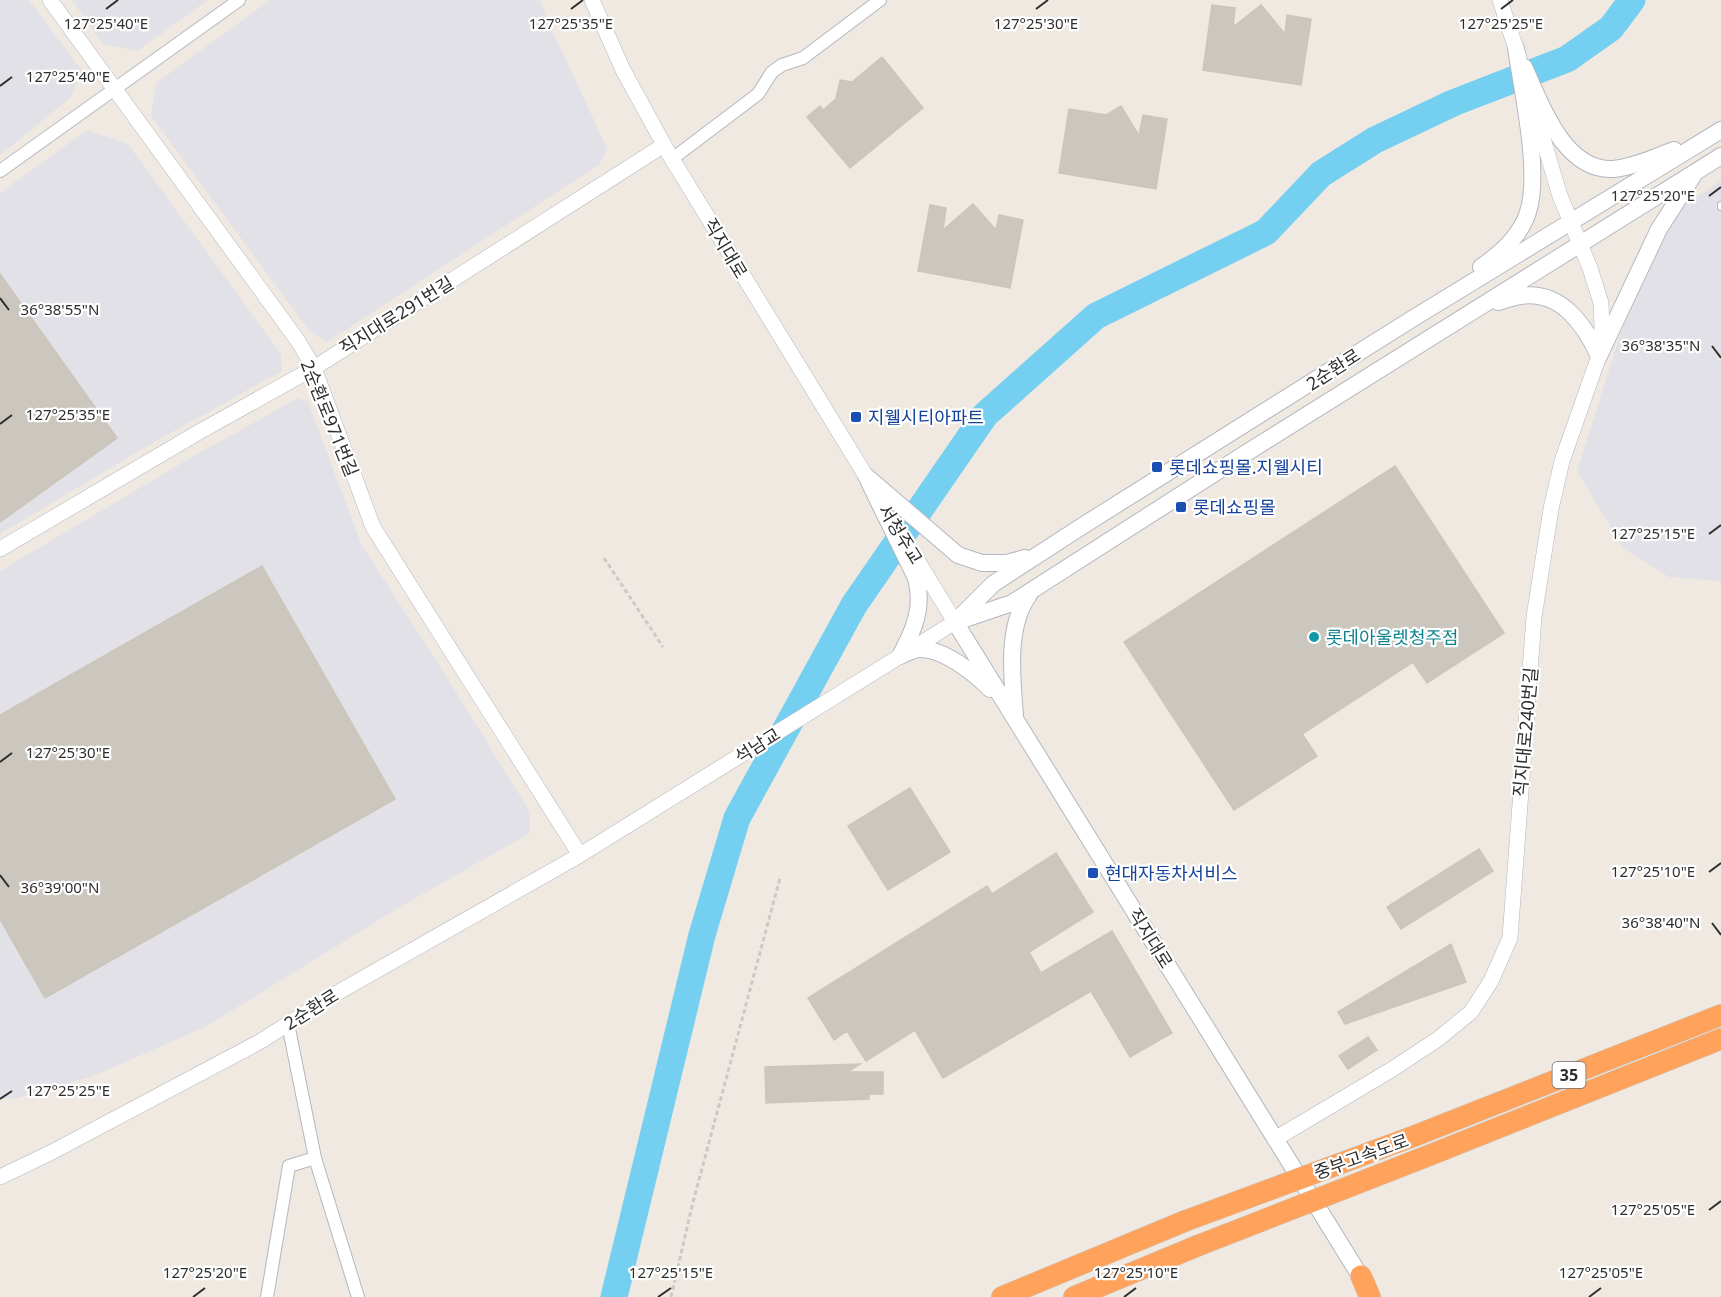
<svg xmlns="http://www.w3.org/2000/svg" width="1721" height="1297" font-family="'Noto Sans','Noto Sans KR',sans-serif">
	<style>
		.industrial { fill: #e3e1e8 }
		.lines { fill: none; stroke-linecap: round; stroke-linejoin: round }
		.river { stroke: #75cff0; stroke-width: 27 }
		.building { fill: #cbc7bf; stroke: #cbc5ba; stroke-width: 1.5 }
		.service-casing { stroke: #b4b7c1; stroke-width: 8 }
		.minor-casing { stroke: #b4b7c1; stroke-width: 14 }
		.tertiary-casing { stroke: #b4b7c1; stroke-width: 16 }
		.secondary-casing { stroke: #b4b7c1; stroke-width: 18 }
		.motorway-casing { stroke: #c9c9c9; stroke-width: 22 }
		.path { stroke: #c9c9c9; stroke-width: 3; stroke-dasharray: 4.5 3; stroke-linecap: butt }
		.service { stroke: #fff; stroke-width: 6 }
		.minor { stroke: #fff; stroke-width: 12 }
		.tertiary { stroke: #fff; stroke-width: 15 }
		.secondary { stroke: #fff; stroke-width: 16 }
		.motorway { stroke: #ffa35c; stroke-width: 21 }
		.motorway-bridge-casing { stroke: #c9c9c9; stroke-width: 22; stroke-linecap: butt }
		.motorway-bridge { stroke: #ffa35c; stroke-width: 21 }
		.ticks { fill: none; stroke: #2e2e2e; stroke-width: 2 }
		.transit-dot { fill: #1a4fb4; stroke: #fff; stroke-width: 2 }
		.culture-dot { fill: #0f9aa8; stroke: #fff; stroke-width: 2 }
		.labels { text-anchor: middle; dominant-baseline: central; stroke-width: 4.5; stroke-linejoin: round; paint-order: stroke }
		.shield { fill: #fff; stroke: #6d6d6d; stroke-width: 1.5 }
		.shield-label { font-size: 16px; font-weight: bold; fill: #2e2e2e }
		.street-label { font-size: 18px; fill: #2e2e2e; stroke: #fff }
		.transit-label { font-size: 18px; fill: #164399; stroke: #fff; text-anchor: start }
		.culture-label { font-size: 18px; fill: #0d838f; stroke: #fff; text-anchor: start }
		.ticks-label { font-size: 15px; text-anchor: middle; fill: #2e2e2e; stroke: #fff; stroke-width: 4.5; stroke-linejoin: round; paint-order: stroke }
	</style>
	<rect width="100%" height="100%" fill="#efe9e1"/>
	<!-- industrial -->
	<path class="industrial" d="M0 0H29L82 71 70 98 0 155Z
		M72 0H208L137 51 103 44Z
		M270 0H540L548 22 607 148 600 164 327 342 310 332 151 116 156 83Z
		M87 130 128 144 281 354 282 371 149 445 0 534V193Z
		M1721 181V354L1717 360 1721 363V581L1669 577 1624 549 1577 471 1621 332 1657 252 1682 206Z
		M298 398 308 402 362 546 438 663 530 812V833L398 908 207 1026 93 1076 17 1098 0 1099V571L185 461Z"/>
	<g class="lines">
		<!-- river -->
		<path class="river" d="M614 1297 702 935 737 818 854 605 985 415 1096 316 1266 232 1321 174 1375 140 1453 103 1567 59 1611 28 1632 0"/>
	</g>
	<!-- building -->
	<path class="building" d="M1212 5 1235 8 1233 27 1261 5 1285 34 1287 15 1311 19 1301 85 1203 70Z
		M882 57 923 108 850 168 807 117 820 106 823 110 836 99 840 80 852 82Z
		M1121 106 1139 136 1143 115 1167 119 1156 189 1059 173 1069 109 1106 115Z
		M973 204 996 230 999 215 1023 220 1010 288 918 271 930 205 946 208 943 230Z
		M0 274 117 438 0 522Z
		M1395 466 1504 633 1427 683 1413 662 1302 734 1317 756 1234 810 1124 642Z
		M262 566 395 799 45 998 0 919V715Z
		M910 788 950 852 888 890 848 826Z
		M1479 849 1493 871 1401 929 1387 907Z
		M1056 853 1093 912 1029 952 1041 973 1112 931 1172 1033 1130 1057 1091 991 943 1078 915 1030 866 1061 847 1031 834 1040 808 998 987 886 992 894Z
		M1451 944 1466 982 1345 1024 1338 1012Z
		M1368 1037 1377 1050 1348 1069 1339 1056Z
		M860 1064 847 1072H883V1094H869V1099L766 1103 765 1067Z"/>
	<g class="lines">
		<!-- service casing -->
		<g class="service-casing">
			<path id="service" d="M1721 207V205"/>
		</g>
		<!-- minor casing -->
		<g class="minor-casing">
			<path id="minor" d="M672 159 758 94 772 72 782 65 803 58 880 0
				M0 171 239 0
				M288 1024 315 1158 358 1297
				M267 1297 289 1166 315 1158"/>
		</g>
		<!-- tertiary casing -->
		<g class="tertiary-casing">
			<path id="tertiary" d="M50 0 298 341 314 368 373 527 580 855
				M592 0 623 70 669 154 872 486
				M1500 0 1519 58
				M0 549 199 432 314 368 664 145
				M1275 1139 1391 1070 1438 1039 1471 1012 1491 981 1510 938 1534 617 1551 509 1562 461 1599 356 1602 326 1601 303 1590 268 1560 196 1529 92
				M0 1177 52 1152 261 1041 337 993 580 855 955 622 903 537"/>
		</g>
		<!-- secondary casing -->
		<g class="secondary-casing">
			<path id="secondary" d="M1524 67C1541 103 1563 171 1613 169 1634 167 1655 157 1674 150
				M1481 267C1500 254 1521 235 1528 212 1541 172 1522 91 1516 48
				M1498 302C1505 300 1513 297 1520 296 1561 290 1584 324 1599 356
				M1599 356 1659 229 1693 176
				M866 476 958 555 982 563H1007L1025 558
				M869 482 916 578C924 607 914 630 900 656
				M959 621 1012 603 1243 455 1721 156
				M955 622 993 584 1087 523 1412 319 1721 130
				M955 622 1367 1287
				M900 656C906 653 912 650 918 649 942 647 974 673 990 689
				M1015 715C1012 678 1006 626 1029 595"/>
		</g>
		<!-- motorway casing -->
		<g class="motorway-casing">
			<path id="motorway" d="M1417 1135 1721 1015
				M1430 1155 1721 1039
				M1361 1276 1370 1297
				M1002 1297 1185 1221
				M1074 1297 1197 1246"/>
		</g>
		<!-- path -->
		<path class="path" d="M604 558 663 647
			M671 1297 693 1202 780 878"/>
		<!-- service -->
		<use href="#service" class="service"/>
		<!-- minor -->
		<use href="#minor" class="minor"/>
		<!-- tertiary -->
		<use href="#tertiary" class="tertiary"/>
		<!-- secondary -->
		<use href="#secondary" class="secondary"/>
		<!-- motorway -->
		<use href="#motorway" class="motorway"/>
		<!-- motorway-bridge casing -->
		<g class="motorway-bridge-casing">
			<path id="motorway-bridge" d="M1185 1221 1417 1135
				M1197 1246 1430 1155"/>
		</g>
		<!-- motorway-bridge -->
		<use href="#motorway-bridge" class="motorway-bridge"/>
	</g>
	<!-- ticks -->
	<path class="ticks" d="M106 9 118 0M571 9 583 0M1036 9 1048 0M1501 9 1513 0M0 86 12 77M1709 196 1721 187M0 298 9 310M1712 346 1721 358M0 424 12 415M1709 534 1721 525M0 762 12 753M1709 872 1721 863M0 875 9 887M1712 923 1721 935M0 1099 12 1091M1709 1210 1721 1201M193 1297 205 1288M658 1297 671 1288M1124 1297 1136 1288M1589 1297 1601 1288"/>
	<!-- markers -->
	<g class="transit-dot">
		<rect x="850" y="411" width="12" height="12" rx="3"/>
		<rect x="1151" y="461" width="12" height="12" rx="3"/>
		<rect x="1175" y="501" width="12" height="12" rx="3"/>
		<rect x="1087" y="867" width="12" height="12" rx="3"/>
	</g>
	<circle class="culture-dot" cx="1314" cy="637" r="6"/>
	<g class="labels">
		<!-- shield labels -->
		<rect class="shield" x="1552.5" y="1062" width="33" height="26" rx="4.5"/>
		<g class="shield-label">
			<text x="1569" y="1075">35</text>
		</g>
		<!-- street labels -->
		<g class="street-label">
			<text transform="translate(726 248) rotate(59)">직지대로</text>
			<text transform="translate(396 315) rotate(-32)">직지대로291번길</text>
			<text transform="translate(1333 369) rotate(-33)">2순환로</text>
			<text transform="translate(330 418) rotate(68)">2순환로971번길</text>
			<text transform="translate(901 534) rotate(58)">서청주교</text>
			<text transform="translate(1525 732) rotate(-85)">직지대로240번길</text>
			<text transform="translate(757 745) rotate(-32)">석남교</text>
			<text transform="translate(1151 938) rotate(58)">직지대로</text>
			<text transform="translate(311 1009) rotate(-32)">2순환로</text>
			<text transform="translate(1361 1156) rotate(-20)">중부고속도로</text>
		</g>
		<!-- transit labels -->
		<g class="transit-label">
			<text x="868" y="417">지웰시티아파트</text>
			<text x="1169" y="467">롯데쇼핑몰.지웰시티</text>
			<text x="1193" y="507">롯데쇼핑몰</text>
			<text x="1105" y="873">현대자동차서비스</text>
		</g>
		<!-- culture labels -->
		<g class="culture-label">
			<text x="1326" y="637">롯데아울렛청주점</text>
		</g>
	</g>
	<g class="ticks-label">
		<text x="106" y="29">127°25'40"E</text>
		<text x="571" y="29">127°25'35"E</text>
		<text x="1036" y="29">127°25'30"E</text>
		<text x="1501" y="29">127°25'25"E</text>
		<text x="68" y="82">127°25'40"E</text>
		<text x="1653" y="201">127°25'20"E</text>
		<text x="60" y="315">36°38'55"N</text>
		<text x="1661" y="351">36°38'35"N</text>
		<text x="68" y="420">127°25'35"E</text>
		<text x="1653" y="539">127°25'15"E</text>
		<text x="68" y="758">127°25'30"E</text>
		<text x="1653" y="877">127°25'10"E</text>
		<text x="60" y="893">36°39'00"N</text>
		<text x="1661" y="928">36°38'40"N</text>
		<text x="68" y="1096">127°25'25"E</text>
		<text x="1653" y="1215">127°25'05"E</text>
		<text x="205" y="1278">127°25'20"E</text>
		<text x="671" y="1278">127°25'15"E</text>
		<text x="1136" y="1278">127°25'10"E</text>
		<text x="1601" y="1278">127°25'05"E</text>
	</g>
</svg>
